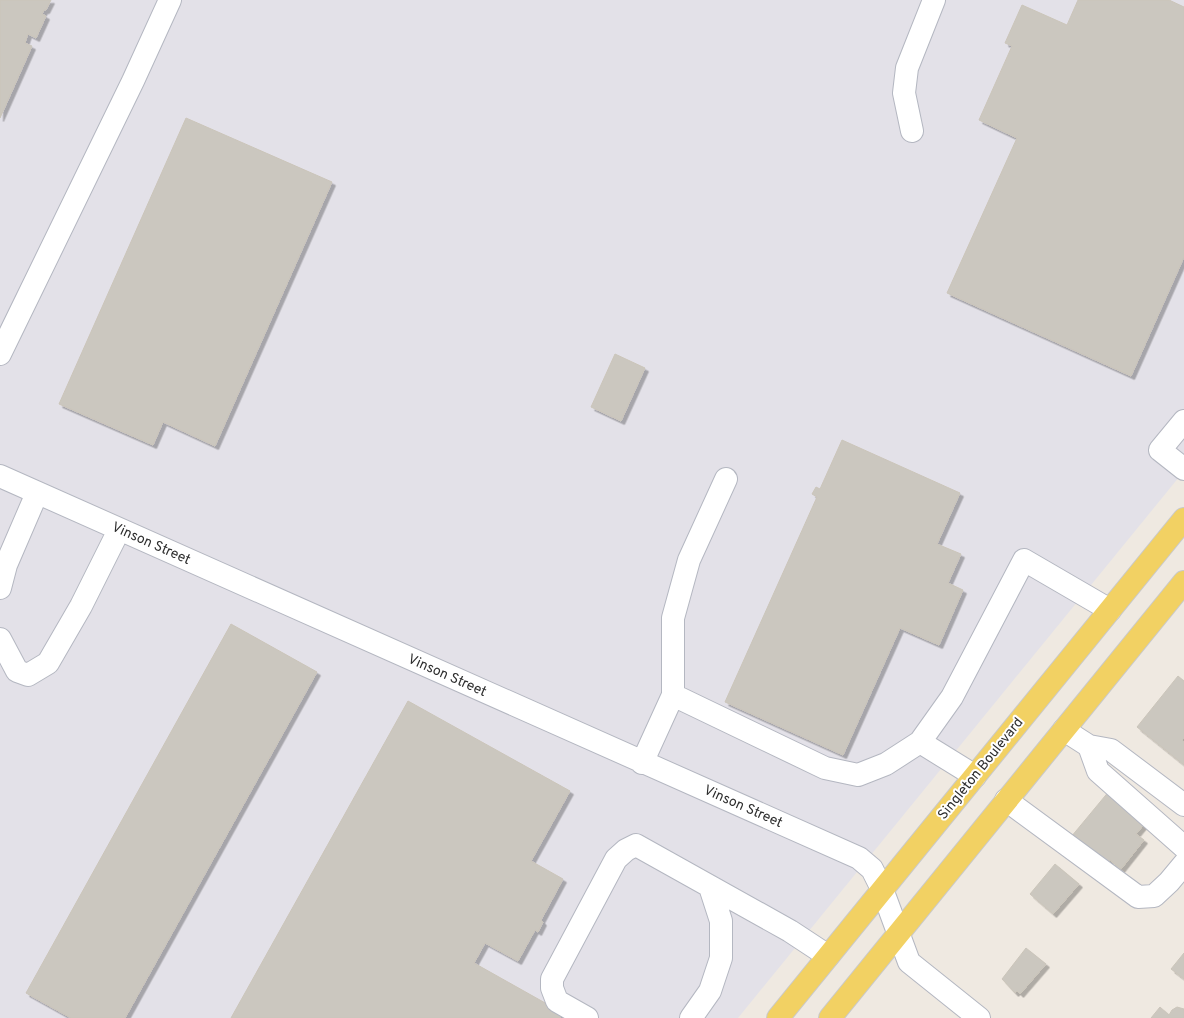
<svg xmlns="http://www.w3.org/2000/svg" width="1184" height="1018" font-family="Overpass,sans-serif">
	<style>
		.industrial { fill: #e3e1e8 }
		.building { fill: #cbc7bf; stroke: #cbc5ba; filter: url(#shadow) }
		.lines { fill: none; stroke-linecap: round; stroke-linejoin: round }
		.minor-casing { stroke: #b4b7c1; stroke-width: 24 }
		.major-casing { stroke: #c9c9c9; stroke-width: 24 }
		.minor { stroke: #fff; stroke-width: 22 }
		.major { stroke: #f2d163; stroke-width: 22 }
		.labels { text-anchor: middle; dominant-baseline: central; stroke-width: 4; stroke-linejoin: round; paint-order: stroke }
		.street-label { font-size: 14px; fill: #2e2e2e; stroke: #fff }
	</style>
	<defs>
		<filter id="shadow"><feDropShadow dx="3.5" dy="3.5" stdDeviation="0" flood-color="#0004"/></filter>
	</defs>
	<rect width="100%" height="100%" fill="#efe9e1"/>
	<!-- industrial -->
	<path class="industrial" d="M0 0H1184V471L738 1018H0Z"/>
	<!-- building -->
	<path class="building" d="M0 0H51L46 10H44L42 14 46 16 36 38 28 34 25 43 32 46 0 118Z
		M1078 0H1169L1184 7V257L1131 376 947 293 1017 138 979 120 1012 46 1005 43 1022 5 1067 25Z
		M186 118 332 182 215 446 163 422 153 445 59 404Z
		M615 354 645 368 621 421 591 407Z
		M842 440 960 493 937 544 961 554 948 583 963 590 939 645 900 628 843 755 725 702 817 497 812 494 816 487 820 489Z
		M231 624 317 672 125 1018H71L26 993Z
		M1178 676 1184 681V738L1182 740 1184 742V765L1137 727Z
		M408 701 570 791 531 861 563 879 541 920 543 922 538 932 535 930 518 961 485 943 474 963 563 1013 560 1018H231Z
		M1110 790 1146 822 1136 834 1144 840 1121 869 1110 860 1105 866 1071 837Z
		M1055 864 1079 884 1053 914 1030 894Z
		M1026 948 1046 964 1020 994 1017 991 1015 993 1002 979Z
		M1184 953V979L1171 969Z
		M1160 1007 1169 1015 1172 1010 1177 1007 1184 1009V1018H1151Z"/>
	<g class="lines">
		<!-- minor casing -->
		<g class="minor-casing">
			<path id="minor" d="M912 131 904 93 907 68 934 0
				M0 354 133 81 170 0
				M1184 421 1160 450 1184 469
				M0 476 859 858 872 869 882 889 909 962 979 1018
				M726 479 689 560 673 618V695L825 768 858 775 886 764 920 742
				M0 588 6 565 37 493
				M0 639 17 671 28 675 48 663 81 606 119 530
				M1064 730 1089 746 1098 771 1184 847
				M1089 746 1111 750 1184 805
				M642 763 673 695
				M975 776 920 742 952 697 1024 560 1110 610
				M1006 800 1138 897 1154 896 1169 882 1184 864
				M587 1018 557 1001 552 988V979L616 859 626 850 636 845 790 931 828 956
				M691 1018 710 991 721 958V921L710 887"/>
		</g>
		<!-- major casing -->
		<g class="major-casing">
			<path id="major" d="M778 1018 1184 519
				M830 1018 1184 582"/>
		</g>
		<!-- minor -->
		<use href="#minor" class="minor"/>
		<!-- major -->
		<use href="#major" class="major"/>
	</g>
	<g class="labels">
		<!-- street labels -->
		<g class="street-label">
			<text transform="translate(151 544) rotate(24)">Vinson Street</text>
			<text transform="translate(447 676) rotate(24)">Vinson Street</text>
			<text transform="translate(981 769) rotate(-51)">Singleton Boulevard</text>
			<text transform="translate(743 807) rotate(24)">Vinson Street</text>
		</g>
	</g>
</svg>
